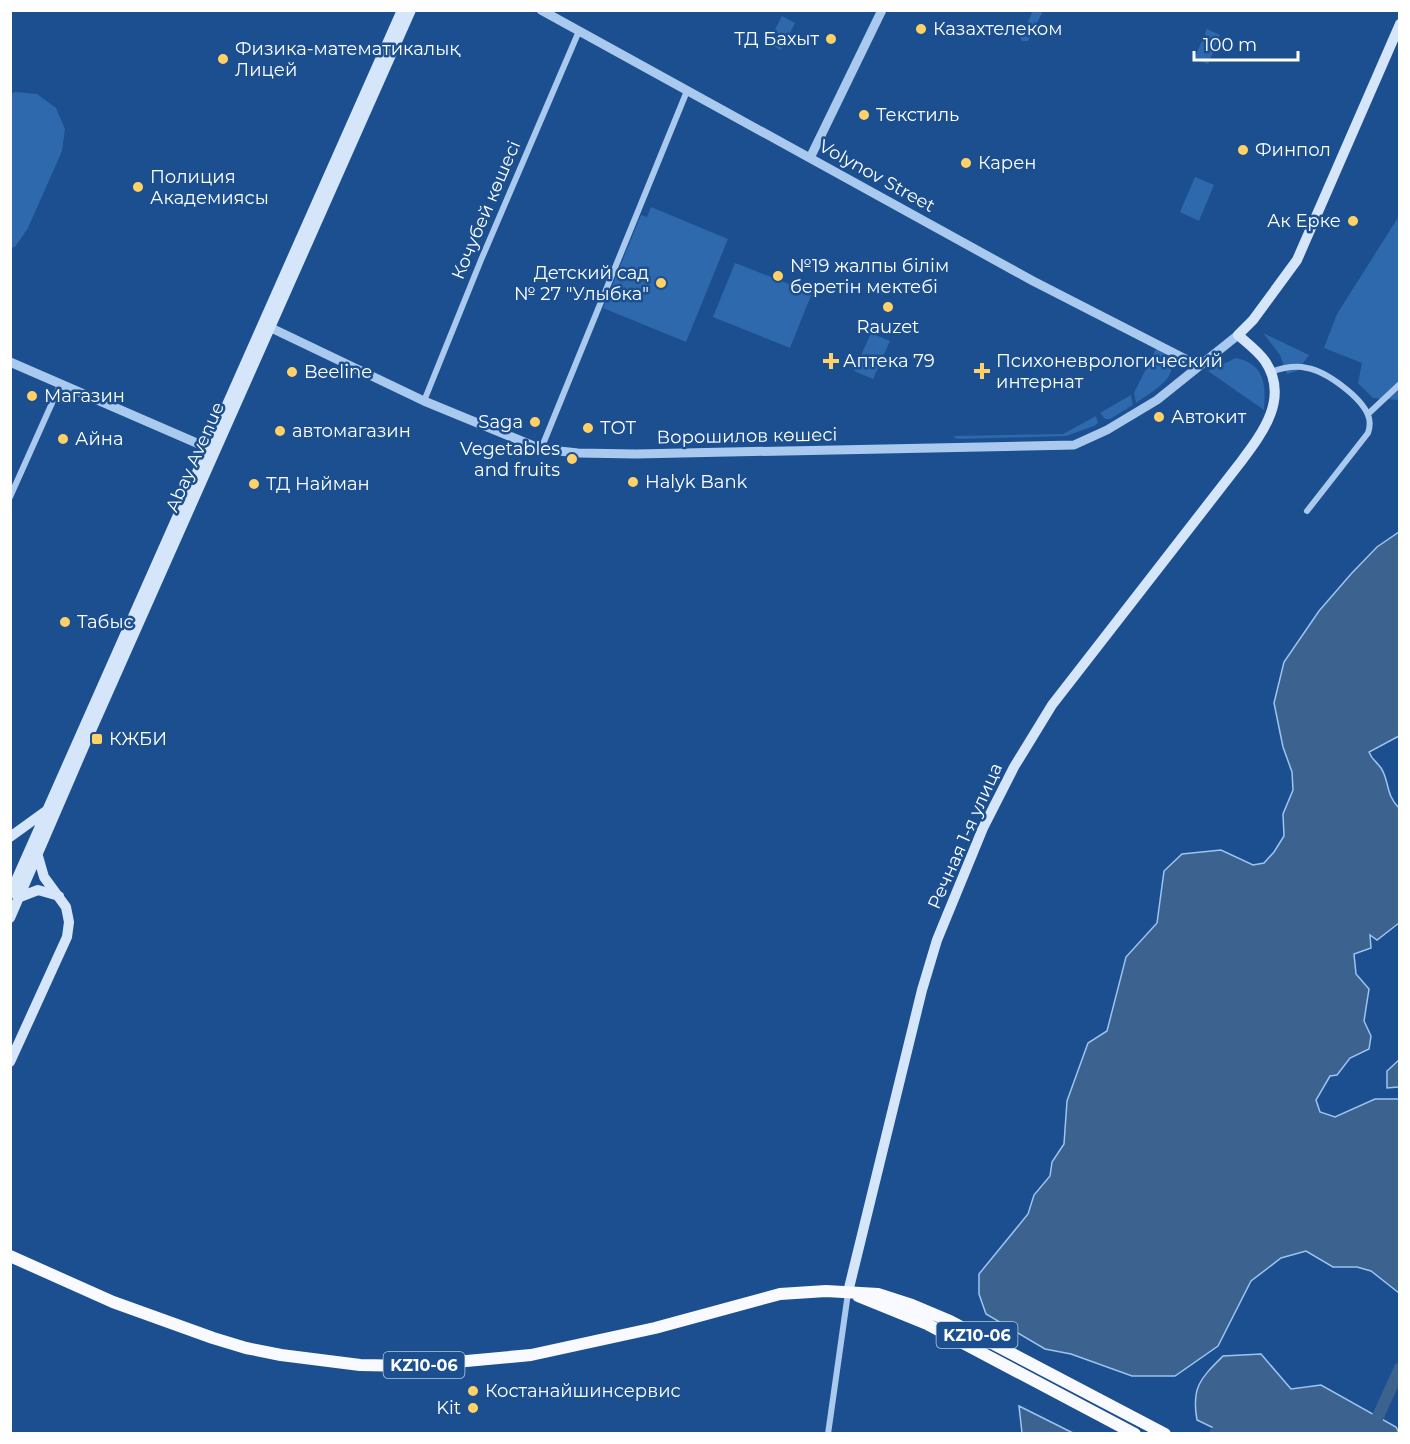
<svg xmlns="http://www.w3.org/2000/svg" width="1410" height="1444" font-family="Montserrat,sans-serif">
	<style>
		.green { fill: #2e69ad }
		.water { fill: #3c6290; stroke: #9cc4f0; stroke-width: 1.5 }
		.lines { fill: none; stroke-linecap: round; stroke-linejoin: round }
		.river { stroke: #3c6290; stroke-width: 12 }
		.minor { stroke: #a9c9ee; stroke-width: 6 }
		.tertiary { stroke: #a9c9ee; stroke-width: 9 }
		.secondary { stroke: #d6e6fa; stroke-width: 10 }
		.trunk { stroke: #f8faff; stroke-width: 12 }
		.poi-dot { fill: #ffd166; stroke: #1b4f8f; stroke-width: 2 }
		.labels { text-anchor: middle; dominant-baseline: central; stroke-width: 5; stroke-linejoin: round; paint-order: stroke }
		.shield { fill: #1b4f8f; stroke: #bbcadd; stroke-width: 1.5 }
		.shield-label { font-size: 16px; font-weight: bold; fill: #fff }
		.poi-label { font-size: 18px; fill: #fff; stroke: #1b4f8f; text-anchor: start }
		.street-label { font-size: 18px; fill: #fff; stroke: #1b4f8f }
	</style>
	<rect width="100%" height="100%" fill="#1b4f8f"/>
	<!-- green -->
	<path class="green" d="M1033 11H1043L1028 41H1022L1020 37Z
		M782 16 795 23 781 50 768 43Z
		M1207 29 1220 35 1208 64 1194 59Z
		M15 92 37 94 56 108 65 129 62 151 28 228 15 247 11 248 10 94Z
		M1195 177 1214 185 1199 221 1180 212Z
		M651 207 728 239 686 342 603 308 641 215 647 217Z
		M1399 216V400L1373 398 1358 383 1362 363 1324 348 1337 314Z
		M735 263 812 293 790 348 713 317Z
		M871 333 890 341 873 379 854 371Z
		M1263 333 1309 355 1297 371 1287 374 1280 355Z
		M1157 347C1191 370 1158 388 1136 403L1134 393Z
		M1236 358C1265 364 1266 385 1264 410L1208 371Z
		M1131 395 1133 405 1110 419H1105L1100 413Z
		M1096 416 1098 423 1094 426 1066 436 957 439 953 436 1063 434Z"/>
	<!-- water -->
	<path class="water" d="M1399 532V736L1369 752C1372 760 1376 761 1381 768 1390 782 1385 794 1399 808V923L1377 940 1370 935 1371 948 1354 954 1356 974 1369 989 1364 1021 1371 1036 1369 1049 1350 1058 1337 1075 1330 1076 1316 1100 1320 1112 1335 1117 1375 1099H1399V1293L1371 1271 1357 1267H1333L1306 1251 1281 1258 1251 1281 1218 1346 1175 1376H1132L1071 1354 1045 1349 986 1314 979 1294V1274L1028 1214 1034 1195 1050 1176 1052 1162 1064 1144 1067 1101 1088 1043 1107 1031 1126 957 1157 923 1164 871 1182 854 1221 850 1253 865 1264 863 1274 852 1284 836 1283 814 1293 790 1292 772 1283 747 1274 703 1284 662 1319 611 1351 574 1377 547Z
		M1399 1060V1089L1398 1087 1387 1088V1071Z
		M1261 1354 1291 1389 1321 1385 1396 1427 1399 1433H1224L1197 1420C1191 1387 1201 1378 1223 1356Z
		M1019 1406 1073 1433H1022Z"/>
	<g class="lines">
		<!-- river -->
		<path class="river" d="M1215 1434 1228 1419
			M1370 1434 1400 1368"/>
		<!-- minor -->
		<path class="minor" d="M1271 372C1282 368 1294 365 1307 368 1326 371 1361 397 1368 415 1371 422 1370 427 1368 433L1307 511
			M424 401 481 260 579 31
			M1368 414 1400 384
			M541 449 687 91
			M10 497 61 383
			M828 1434 848 1293"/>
		<!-- tertiary -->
		<path class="tertiary" d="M541 10 1033 281 1199 366
			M810 158 882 10
			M265 325 424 401 541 449 578 453 636 454 1074 445 1107 430 1157 400 1238 335
			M10 362 215 451"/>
		<!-- secondary -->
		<path class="secondary" d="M10 837 46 811
			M10 894 402 10
			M20 897 38 890 59 896
			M10 918 86 742 411 10
			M10 1062 67 937 69 922 66 907 44 877 38 856
			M848 1292 922 990 937 940 983 828 1014 767 1052 705 1240 463C1262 434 1290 398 1265 361 1258 351 1247 343 1238 335L1253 320 1297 260 1400 24"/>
		<!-- trunk -->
		<path class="trunk" d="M10 1256 113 1302 213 1338 246 1348 281 1355 360 1365 412 1366 531 1355 655 1328 780 1294 826 1291 878 1294 912 1305 950 1321 1165 1434
			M858 1296 927 1324 1135 1434"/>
	</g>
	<!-- markers -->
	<g class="poi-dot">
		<circle cx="921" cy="29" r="6"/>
		<circle cx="831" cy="39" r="6"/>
		<circle cx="223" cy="59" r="6"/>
		<circle cx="864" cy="115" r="6"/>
		<circle cx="1243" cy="150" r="6"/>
		<circle cx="966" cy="163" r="6"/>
		<circle cx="138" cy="187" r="6"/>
		<circle cx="1353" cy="221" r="6"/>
		<circle cx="778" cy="276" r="6"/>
		<circle cx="661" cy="283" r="6"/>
		<circle cx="888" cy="307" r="6"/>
		<path d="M828 352h6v6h6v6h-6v6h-6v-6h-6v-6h6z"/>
		<path d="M979 362h6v6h6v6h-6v6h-6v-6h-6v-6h6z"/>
		<circle cx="292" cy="372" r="6"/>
		<circle cx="32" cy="396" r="6"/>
		<circle cx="1159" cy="417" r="6"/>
		<circle cx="535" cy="422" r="6"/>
		<circle cx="588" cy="428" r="6"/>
		<circle cx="280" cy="431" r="6"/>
		<circle cx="63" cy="439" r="6"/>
		<circle cx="572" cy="459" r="6"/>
		<circle cx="633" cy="482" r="6"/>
		<circle cx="254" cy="484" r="6"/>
		<circle cx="65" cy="622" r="6"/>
		<rect x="91" y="733" width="12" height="12" rx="3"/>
		<circle cx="473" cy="1391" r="6"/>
		<circle cx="473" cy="1408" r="6"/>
	</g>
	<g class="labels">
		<!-- shield labels -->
		<g class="shield">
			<rect x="936.5" y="1322" width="81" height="26" rx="4.5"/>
			<rect x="383.5" y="1352" width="81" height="26" rx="4.5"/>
		</g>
		<g class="shield-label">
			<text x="977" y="1335">KZ10-06</text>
			<text x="424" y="1365">KZ10-06</text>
		</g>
		<!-- poi labels -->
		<g class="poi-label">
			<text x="933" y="29">Казахтелеком</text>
			<text x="819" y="39" text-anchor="end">ТД Бахыт</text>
			<text x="235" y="49">Физика-математикалық<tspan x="235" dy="21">Лицей</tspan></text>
			<text x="876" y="115">Текстиль</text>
			<text x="1255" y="150">Финпол</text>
			<text x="978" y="163">Карен</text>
			<text x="150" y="177">Полиция<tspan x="150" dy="21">Академиясы</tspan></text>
			<text x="1341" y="221" text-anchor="end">Ак Ерке</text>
			<text x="790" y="266">№19 жалпы білім<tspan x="790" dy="21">беретін мектебі</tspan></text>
			<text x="649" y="273" text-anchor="end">Детский сад<tspan x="649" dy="21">№ 27 "Улыбка"</tspan></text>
			<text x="888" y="327" text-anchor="middle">Rauzet</text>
			<text x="843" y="361">Аптека 79</text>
			<text x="996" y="361">Психоневрологический<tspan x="996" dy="21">интернат</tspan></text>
			<text x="304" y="372">Beeline</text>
			<text x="44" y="396">Магазин</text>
			<text x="1171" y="417">Автокит</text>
			<text x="523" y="422" text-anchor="end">Saga</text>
			<text x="600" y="428">ТОТ</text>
			<text x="292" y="431">автомагазин</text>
			<text x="75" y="439">Айна</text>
			<text x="560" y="449" text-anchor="end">Vegetables<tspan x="560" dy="21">and fruits</tspan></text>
			<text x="645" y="482">Halyk Bank</text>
			<text x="266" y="484">ТД Найман</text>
			<text x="77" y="622">Табыс</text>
			<text x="109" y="739">КЖБИ</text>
			<text x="485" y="1391">Костанайшинсервис</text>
			<text x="461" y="1408" text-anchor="end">Kit</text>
		</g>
		<!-- street labels -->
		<g class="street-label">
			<text transform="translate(877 176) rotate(29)">Volynov Street</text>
			<text transform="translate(486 210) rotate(-67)">Кочубей көшесі</text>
			<text transform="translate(747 436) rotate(-1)">Ворошилов көшесі</text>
			<text transform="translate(195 457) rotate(-66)">Abay Avenue</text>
			<text transform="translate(965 836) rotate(-66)">Речная 1-я улица</text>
		</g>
	</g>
	<!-- border -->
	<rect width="1410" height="1444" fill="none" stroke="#ffffff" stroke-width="24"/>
	<!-- scale -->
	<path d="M1194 51v9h104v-9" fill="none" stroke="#ffffff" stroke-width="3"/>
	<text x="1203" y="51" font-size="18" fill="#ffffff" stroke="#1b4f8f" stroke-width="4.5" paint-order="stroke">100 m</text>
</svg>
